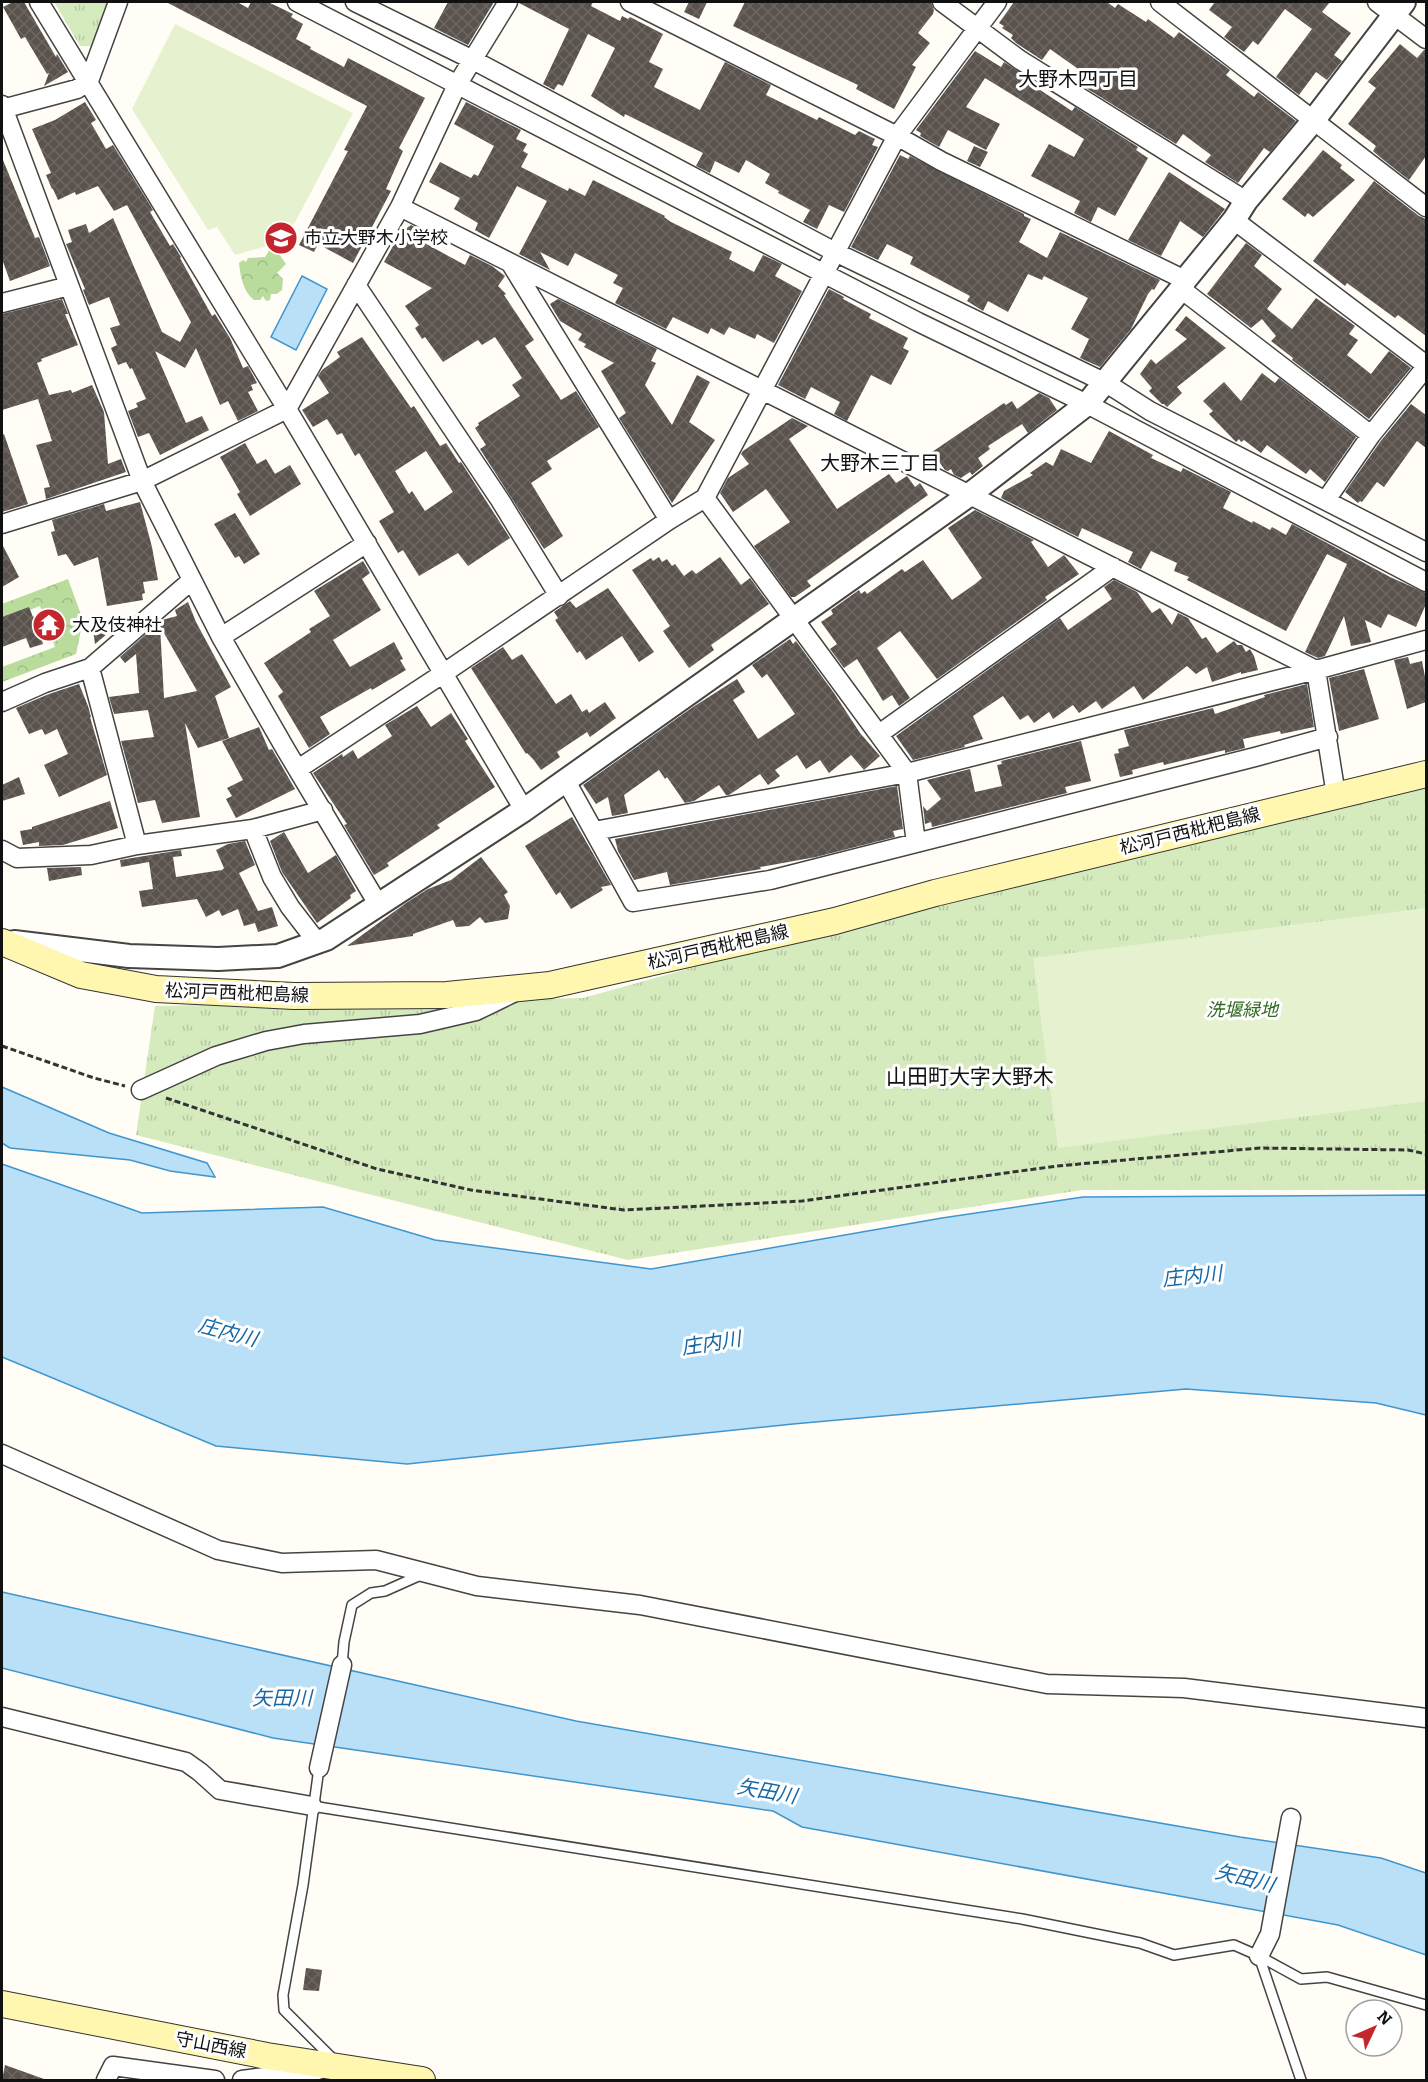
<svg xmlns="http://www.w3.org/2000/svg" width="1428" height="2082" font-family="Bitter,'Noto Sans JP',serif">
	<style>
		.grass { fill: url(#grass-tufts) }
		.forest { fill: url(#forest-crowns) }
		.pitch { fill: #e6f2cf }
		.water { fill: #b9e0f7; stroke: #3f96cf; stroke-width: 1.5 }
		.building { fill: url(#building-cross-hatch); fill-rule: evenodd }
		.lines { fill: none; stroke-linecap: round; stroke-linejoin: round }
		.service-casing { stroke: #444; stroke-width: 12 }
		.minor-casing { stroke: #444; stroke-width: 21 }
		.tertiary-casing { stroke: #444; stroke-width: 26 }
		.secondary-casing { stroke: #333; stroke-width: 28 }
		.path { stroke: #333; stroke-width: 3; stroke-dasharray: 6 3; stroke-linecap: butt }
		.service { stroke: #fff; stroke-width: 9 }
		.minor { stroke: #fff; stroke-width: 18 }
		.tertiary { stroke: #fff; stroke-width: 22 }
		.secondary { stroke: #fff6b0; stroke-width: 26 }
		.labels { text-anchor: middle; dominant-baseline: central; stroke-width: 6; stroke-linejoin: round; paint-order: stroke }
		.poi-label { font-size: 18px; fill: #111; stroke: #fff; text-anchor: start }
		.street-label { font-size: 18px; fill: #111; stroke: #fff }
		.park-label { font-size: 18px; font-style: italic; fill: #2f6b1f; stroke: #fff }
		.neighbourhood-label { font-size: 20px; fill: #111; stroke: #fff }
		.water-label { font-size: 20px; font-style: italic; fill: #1768a6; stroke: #fff }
		.quarter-label { font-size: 21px; fill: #111; stroke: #fff }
	</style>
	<defs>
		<pattern id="grass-tufts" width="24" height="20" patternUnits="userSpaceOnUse" patternTransform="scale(1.5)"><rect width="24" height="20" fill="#d5ebbd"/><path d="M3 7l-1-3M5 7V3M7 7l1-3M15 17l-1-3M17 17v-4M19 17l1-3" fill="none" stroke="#b6c8a1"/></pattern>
		<pattern id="forest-crowns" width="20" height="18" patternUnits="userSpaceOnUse" patternTransform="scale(1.5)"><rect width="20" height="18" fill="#b9dc9c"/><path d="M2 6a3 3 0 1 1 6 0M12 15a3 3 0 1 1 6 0" fill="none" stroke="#9ebc85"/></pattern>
		<pattern id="building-cross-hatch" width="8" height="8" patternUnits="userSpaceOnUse" patternTransform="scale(1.5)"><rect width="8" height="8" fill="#5a524d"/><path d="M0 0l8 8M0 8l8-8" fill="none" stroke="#6d6662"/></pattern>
	</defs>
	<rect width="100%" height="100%" fill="#fffdf5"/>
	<!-- grass -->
	<path class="grass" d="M54 2H112L94 46H80Z
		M1426 786V1190H1082L628 1260 136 1135 155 1006 583 998 1052 868Z"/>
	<!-- forest -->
	<path class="forest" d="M270 249 277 251 286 264 277 273 283 279 282 290 277 294H271L270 300 266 301 263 296 260 300H254C243 292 240 274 239 263L243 260 246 262 248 258 265 257Z
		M68 579 83 620 76 654 2 682V667L55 647 40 606 2 621V604Z"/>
	<!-- pitch -->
	<path class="pitch" d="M175 24 353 113 285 241 235 255 217 227 208 230 132 109Z
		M1426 908V1101L1058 1148 1033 958Z"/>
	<!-- water -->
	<path class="water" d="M302 276 327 289 296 350 271 337Z
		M2 1087 109 1133 207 1163 215 1177 170 1171 130 1160 10 1148 2 1143Z
		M2 1164 142 1213 323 1207 435 1240 651 1269 942 1218 1083 1197 1426 1195V1415L1376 1403 1186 1389 793 1424 407 1464 216 1446 2 1357Z
		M2 1592 576 1721 1240 1837 1381 1858 1426 1873V1955L1338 1925 802 1827 773 1811 273 1738 2 1668Z"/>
	<!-- building -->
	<path class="building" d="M13 2H24L56 57 57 54 68 72 44 86 49 73 47 74 25 37 21 39 3 7Z
		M166 2H237L248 8 251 2H268L293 14 291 17 303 24 296 39 311 47 310 49 344 67 348 58 425 98 399 148 403 151 386 189 391 191 353 263 318 244 314 252 299 245 348 151 344 150 367 106Z
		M448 2H494L468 45 434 28Z
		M519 2H593L591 6 620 21 622 16 628 19 630 17 663 34 649 62 663 69 654 87 700 110 725 62 771 85 766 95 817 120 819 117 855 135 859 131 875 139 872 145 878 147 844 212 829 205 817 229 803 222 810 210 778 193 779 191 765 183 770 174 746 160 739 173 715 161 710 173 696 166 703 153 625 114 624 117 591 96 615 48 588 34 563 86 558 84 554 90 543 84 569 29 519 3Z
		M689 2H707L699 19 684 12Z
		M745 2H931L934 10 933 14 918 33 930 43 912 65 916 67 894 109 856 89 858 85 733 26Z
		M1014 2H1107L1115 8 1118 4 1146 22 1148 19 1174 38 1179 32 1230 70 1226 75 1254 97 1258 92 1296 121 1270 152 1264 148 1238 183 1205 162 1211 155 1183 134 1176 144 1086 88 1088 86 1076 78 1081 71 1050 49 1042 60 1016 43 1011 38 1013 35 1002 28 1004 26 999 23Z
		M1215 2H1330L1322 12 1351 33 1334 55 1342 61 1327 80 1316 72 1299 95 1276 77 1312 29 1285 9 1258 45 1253 41 1244 52 1224 37 1232 27 1209 10Z
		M1400 44 1417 58 1424 50H1426V156L1409 180 1381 158 1373 151 1376 146 1348 124 1376 88 1368 82Z
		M975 51 1001 67 1004 62 1033 81 1031 84 1072 111 1075 107 1138 147 1136 150 1148 158 1115 216 1098 207 1091 222 1074 213 1080 201 1031 176 1049 144 1074 157 1084 139 985 78 966 107 1000 124 986 150 948 130 939 147 920 136 921 133 916 130Z
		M85 102 96 120 91 123 106 149 113 145 153 210 150 212 170 246 173 244 181 257 180 258 212 316 215 314 230 338 243 368 248 366 257 383 251 385 253 390 248 392 258 411 238 421 228 401 220 405 196 348 185 368 155 351 186 423 202 416 209 430 160 455 149 433 138 437 128 411 138 407 136 403 146 399 132 368 130 369 126 362 118 365 111 348 117 345 110 328 120 325 109 297 89 305 83 290 85 289 66 244 72 242 68 230 86 224 89 233 113 218 162 332 180 342 191 322 127 205 114 211 98 186 76 195 75 192 58 200 53 189H52L46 175 51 173 32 129 55 120Z
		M466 102 521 130 516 139 527 144 523 151 528 154 521 167 568 191 569 188 585 196 593 180 665 216 664 217 671 222 732 252 729 259 754 272 763 255 782 264 775 276 802 291 774 343 757 334 755 339 729 327 724 335 711 328 708 334 673 317 666 329 615 303 623 288 613 283 618 275 575 253 568 266 540 252 550 270 519 254 547 201 517 186 489 238 475 230 478 223 454 209 460 198 429 182 440 162 471 178 474 174 478 176 494 146 454 124Z
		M974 146 988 152 980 167 967 161Z
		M1323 150 1342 165 1340 168 1355 180 1313 217 1308 213 1305 217 1282 199Z
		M900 155 908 159 910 156 1024 214V216L1031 219 1019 242 1047 258 1060 232 1160 280 1154 290 1152 289 1148 294 1131 329 1100 367 1080 358 1089 339 1071 329 1088 298 1044 276 1042 280 1028 274 1008 312 988 301 983 311 967 301 970 296 910 264 913 257 887 244 878 260 851 247Z
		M2 160H3L35 238 39 237 50 266 10 281 2 259Z
		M1169 172 1225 209 1203 237 1180 221 1161 256 1128 240Z
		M1374 181 1419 216 1426 219V336L1398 315 1395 318 1347 283 1345 286 1313 261Z
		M411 225 420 230 419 240 465 265 470 255 492 266 505 276 498 286 506 294 504 295 534 340 525 346 561 400 576 391 599 427 547 461 552 469 531 483 563 536 544 549 480 449 486 445 475 428 479 425 478 423 520 396 512 385 522 378 495 337 482 345 478 340 443 362 425 337 422 339 415 328 419 325 405 306 432 288 384 262 401 232Z
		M1246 243 1262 255 1254 266 1282 289 1267 309 1292 329 1316 298 1355 326 1349 334 1358 340 1347 355 1371 374 1389 351 1411 368 1369 419 1292 360 1293 358 1271 341 1276 336 1262 319 1251 328 1207 294Z
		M829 289 844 297 843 299 871 314 869 318 908 338 903 348 909 351 891 385 871 375 847 421 834 414 840 402 811 387 805 399 778 385Z
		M62 299 68 314H65L78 345 41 359 42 361 37 363 49 395 71 390 72 393 92 385 104 412 108 464 121 459 126 472 46 499 44 488 50 487 36 445 52 441 38 399 2 410V314Z
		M558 299 657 349 651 361 656 363 645 385 672 425 697 375 710 382 689 422 715 440 672 503 619 418 626 413 601 371 614 363 584 347 586 344 578 340 582 334 560 321 550 304Z
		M1186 316 1226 348 1177 387 1182 393 1167 407 1164 404H1162L1149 391 1152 388 1140 374 1151 359 1156 364 1187 339 1175 330Z
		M362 337 411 408 414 406 440 446 446 443 459 463 461 462 510 538 468 566 458 553 419 576 403 550 398 553 379 521 394 512 359 453 355 456 342 433 337 435 327 419 313 427 302 410 329 393 318 376 322 370 340 357 337 352ZM426 451 453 492 425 511 412 491 409 494 395 471Z
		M1262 373 1275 383 1279 378 1356 437 1325 482 1310 469 1306 474 1267 445 1261 453 1244 440 1241 442 1239 439 1236 442 1209 414 1213 411 1203 401 1224 382 1241 401Z
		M1039 393 1049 398 1057 410 1028 433 1022 424 988 446 990 449 978 458 983 466 972 475 970 472 961 478 954 475 951 469 948 471 945 470 932 452 1004 403 1006 405 1012 401 1017 409Z
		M1411 404 1426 415V448L1417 441 1384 487 1377 482 1362 502 1360 501 1358 503 1345 492 1380 442Z
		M792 418 808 426 789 439 837 509 889 474 896 483 907 476 915 487 920 483 928 495 807 581 811 586 795 597H791L754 546 790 522 766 489 733 512 720 493 728 478 749 464 741 454 743 451Z
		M1109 431 1153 455 1151 458 1181 472 1183 468 1231 492 1223 508 1252 523 1253 521 1270 530 1272 527 1286 535 1292 524 1390 577 1426 593V604L1416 627 1388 614 1381 628 1365 620 1371 642 1351 646 1344 616 1325 656 1318 658 1305 652 1347 564 1327 554 1286 631 1187 580 1189 577 1174 571 1177 563 1151 551 1141 569 1128 562 1133 552 1082 528 1078 537 1001 498 1004 491 1033 475 1030 473 1046 462 1053 466 1061 449 1091 463Z
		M4 434 28 504 2 512V435Z
		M245 443 257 464 266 459 275 474 290 465 301 484 250 516 237 494 240 492 220 457Z
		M140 502 152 547 158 580 143 582 145 593 142 594 143 600 107 606 98 557 74 566 66 554 58 556 51 532 55 531 52 520 104 504 106 511Z
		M975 510 1034 540 1031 542 1048 567 1064 555 1079 574 1045 597 1047 600 937 679 900 631 877 648 910 698 899 706 892 695 883 701 857 659 844 668 830 649 837 644 821 622 833 614 831 610 859 590 861 594 865 591 867 594 902 569 905 572 923 560 952 600 975 584 982 578 948 528Z
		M235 513 260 554 244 564 239 556 235 558 214 524Z
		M2 544 19 577 2 587Z
		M659 557 662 562 667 559 672 566 675 564 684 576 692 570 696 574 720 557 741 585 750 578 769 604 711 645 714 650 689 668 663 631 670 626 632 570 651 558 653 561Z
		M363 561 370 573 362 579 381 610 333 640 350 667 394 642 403 659 400 660 406 670 372 690 371 688 320 717 330 734 309 748 278 696 283 692 264 663 311 632 309 629 330 616 314 591Z
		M1114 580 1137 592 1152 613 1160 608 1172 625 1178 613 1188 618 1202 639 1206 637 1217 653 1234 641 1237 645H1242L1246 652 1250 649 1254 656 1258 670 1241 674V672L1212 682 1207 667 1196 674 1187 666 1143 700 1134 686 1102 709 1096 701 1079 713 1073 705 1053 719 1049 712 1034 723 1028 715 1020 720 1003 696 973 716 983 739 964 745 965 747 913 760 896 736 1060 618 1068 630 1112 599 1104 587Z
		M608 588 654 652 639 662 622 636 586 660 580 651 577 653 555 620 558 618 554 612 570 601 576 608Z
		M188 602 196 622 231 687 215 696 229 738 198 748 185 723 200 817 162 823 155 800 138 803 121 741 154 737 148 710 114 714 109 697 139 693 136 654 125 663 120 657 162 620 177 616 175 610ZM160 626 197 691 164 698Z
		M29 607 33 617 35 616 43 644 30 648 26 638 2 647V617Z
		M104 614 107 634 95 644 91 616Z
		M790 639 793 644 796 641 834 693 860 733 880 756 864 770 851 755 829 773 820 760 806 769 797 755 775 770 780 776 768 785 760 774 729 795H726L719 785 694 801 685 803 667 777 665 779 659 770 624 795 628 813 612 816 608 797 596 804 583 785 693 707 737 679 745 692 733 700 758 739 795 714 767 674 762 678 752 665Z
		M503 647 512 660 522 654 556 704 571 694 582 712 587 709 589 713 605 702 616 718 590 737 587 732 557 752 560 757 541 770 533 759 527 753 526 754 471 668Z
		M1408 657 1410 664 1422 661 1426 682V702L1407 709 1394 660Z
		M1364 669 1379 719 1339 731 1329 678Z
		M79 684 88 706 91 717H90L107 775 59 797 44 765 68 754 57 729 45 735 42 729 29 734 16 708 49 694Z
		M1307 684 1314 727 1281 734 1280 731 1243 739 1245 748 1225 753V750L1164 765 1163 762 1132 770 1133 774 1120 777 1114 754 1119 753 1118 749 1129 746 1124 730 1213 708 1215 714 1265 697 1264 695Z
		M417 706 431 727 451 713 468 739 465 741 495 787 437 825 440 828 387 863 389 866 374 875 344 825 347 824 313 773 342 754 343 757 353 750 358 759 392 736 385 725Z
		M259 727 269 750 272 749 295 789 236 818 226 799 232 796 227 788 243 780 222 741Z
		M1081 741 1091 781 1065 787 1067 793 932 827 931 822 925 824 923 806 927 811 941 799 927 780 970 769 975 792 1002 786 997 765 1002 764 1001 761Z
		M19 777 25 794 2 801V785Z
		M897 786 903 829 893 831 895 837 816 857 760 867 761 869 670 885 667 872 634 880 618 851 615 839Z
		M110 801 118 828 63 845 39 846V842L23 845 20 831 32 829V827Z
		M572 817 611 885 601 887 603 890 571 909 560 892 556 895 525 846Z
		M284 832 308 873 336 855 356 891 350 895 351 898 317 923 282 872 270 841Z
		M245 841 255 865 239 873 258 911 272 907 278 926 258 932 255 923 244 926 238 909 222 916 219 910 206 917 197 899 142 907 139 891 153 889 149 862 121 867 120 860 181 850 182 856 173 857 176 877 222 870 224 868 216 850 228 844Z
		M481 857 508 892 504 895 510 906 508 919 485 923 480 917 469 926 456 927 453 920 413 934V936L347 946 406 903 428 889 451 880Z
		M81 867 82 875 49 881 47 868Z
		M306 1968 322 1970 319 1991 303 1990Z
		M5 2065 44 2079V2080H2Z"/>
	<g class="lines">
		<!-- service casing -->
		<g class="service-casing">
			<path id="service" d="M342 1665 344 1642 352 1605 371 1593 385 1591 423 1574
				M319 1768 303 1885 283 1995 284 2010 334 2060
				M312 1806 1022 1919 1140 1943 1174 1955 1234 1945 1259 1956 1301 1979 1327 1977 1426 2005
				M1259 1956 1301 2080"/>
		</g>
		<!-- minor casing -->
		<g class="minor-casing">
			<path id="minor" d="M39 2 287 409 524 810
				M297 2 918 322 1087 404 1426 582
				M355 2 473 60 835 252 1106 383 1150 411 1426 552
				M630 2 897 136 941 161 1185 280
				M942 2 1020 60 1246 201
				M1160 2 1426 207
				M1377 2 1426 39
				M2 105 142 481 221 637 286 750 378 904
				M2 109 77 89 89 81 118 2
				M400 207 1316 670 1336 795
				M1234 220 1426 365
				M511 264 669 520
				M356 285 500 500 559 596
				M1181 289 1371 435
				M2 303 69 286
				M705 498 907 773 916 843
				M1326 500 1371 435 1426 367
				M2 524 142 481 287 409 400 207 457 85 508 2
				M221 637 367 543
				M90 668 137 845
				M2 702 45 683 90 668 192 580
				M879 734 1113 567
				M298 769 444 673 669 520 705 498 897 136 997 2
				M566 781 633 902 770 880 1255 757 1328 737
				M253 829 272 877 290 907 317 942
				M594 831 907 773 1316 670 1426 640
				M2 850 17 858 91 855 137 845 253 829 323 810
				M141 1090 216 1056 266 1041 304 1034 420 1024 476 1011 513 993
				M2 1454 218 1550 282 1563 376 1560 477 1586 640 1605 1047 1684 1184 1688 1426 1718
				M2 1717 186 1762 200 1772 220 1790 312 1806
				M319 1768 342 1665
				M1259 1956 1270 1934 1291 1818
				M106 2080 113 2066 215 2080
				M242 2080 318 2070"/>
		</g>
		<!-- tertiary casing -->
		<g class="tertiary-casing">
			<path id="tertiary" d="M14 942 129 956 218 959 278 956 326 939 524 810 969 495 1087 404 1181 289 1185 280 1234 220 1246 201 1313 121 1404 2"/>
		</g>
		<!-- secondary casing -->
		<g class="secondary-casing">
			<path id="secondary" d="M2 942 81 975 156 989 294 996 447 995 550 985 835 921 935 893 1426 774
				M2 2004 267 2056 422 2080"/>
		</g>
		<!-- path -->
		<path class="path" d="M2 1046 94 1078 125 1086
			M166 1098 377 1169 471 1190 624 1210 802 1201 1057 1166 1260 1148 1408 1150 1426 1154"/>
		<!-- service -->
		<use href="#service" class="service"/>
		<!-- minor -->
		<use href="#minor" class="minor"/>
		<!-- tertiary -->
		<use href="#tertiary" class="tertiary"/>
		<!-- secondary -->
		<use href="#secondary" class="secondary"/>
	</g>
	<!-- icons -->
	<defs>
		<g id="school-disc" transform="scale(1.725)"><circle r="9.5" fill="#c4262e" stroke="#fff"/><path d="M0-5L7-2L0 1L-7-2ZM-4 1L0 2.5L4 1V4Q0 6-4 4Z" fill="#fff"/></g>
		<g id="temple-disc" transform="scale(1.725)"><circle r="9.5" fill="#c4262e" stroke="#fff"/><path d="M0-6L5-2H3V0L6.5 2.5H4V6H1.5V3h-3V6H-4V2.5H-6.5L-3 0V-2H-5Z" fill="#fff"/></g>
	</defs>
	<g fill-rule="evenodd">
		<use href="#school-disc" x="281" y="238"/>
		<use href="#temple-disc" x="49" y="625"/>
	</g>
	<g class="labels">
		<!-- poi labels -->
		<g class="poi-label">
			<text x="304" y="238">市立大野木小学校</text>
			<text x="72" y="625">大及伎神社</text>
		</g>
		<!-- street labels -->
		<g class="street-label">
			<text transform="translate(1190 831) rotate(-14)">松河戸西枇杷島線</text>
			<text transform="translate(718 947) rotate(-13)">松河戸西枇杷島線</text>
			<text transform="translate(237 993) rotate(2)">松河戸西枇杷島線</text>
			<text transform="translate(211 2045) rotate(11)">守山西線</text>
		</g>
		<!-- park labels -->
		<g class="park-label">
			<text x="1242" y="1010">洗堰緑地</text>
		</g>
		<!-- neighbourhood labels -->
		<g class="neighbourhood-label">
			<text x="1078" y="79">大野木四丁目</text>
			<text x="880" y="463">大野木三丁目</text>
		</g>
		<!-- water labels -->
		<g class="water-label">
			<text transform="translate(1192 1276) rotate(-6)">庄内川</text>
			<text transform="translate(228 1332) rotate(15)">庄内川</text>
			<text transform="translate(711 1343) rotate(-9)">庄内川</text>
			<text x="282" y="1698">矢田川</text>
			<text transform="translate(767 1791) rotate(10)">矢田川</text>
			<text transform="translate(1245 1878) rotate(14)">矢田川</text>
		</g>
		<!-- quarter labels -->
		<g class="quarter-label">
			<text x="970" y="1077">山田町大字大野木</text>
		</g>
	</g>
	<!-- border -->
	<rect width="1428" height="2082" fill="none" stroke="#111111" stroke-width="6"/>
	<!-- north arrow -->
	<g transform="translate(1374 2028) rotate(46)"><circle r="28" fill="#ffffff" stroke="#a0a0a0" stroke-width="1.5"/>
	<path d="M0-4.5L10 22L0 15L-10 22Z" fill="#c4262e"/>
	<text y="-9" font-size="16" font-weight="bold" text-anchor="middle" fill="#111111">N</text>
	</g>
</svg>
